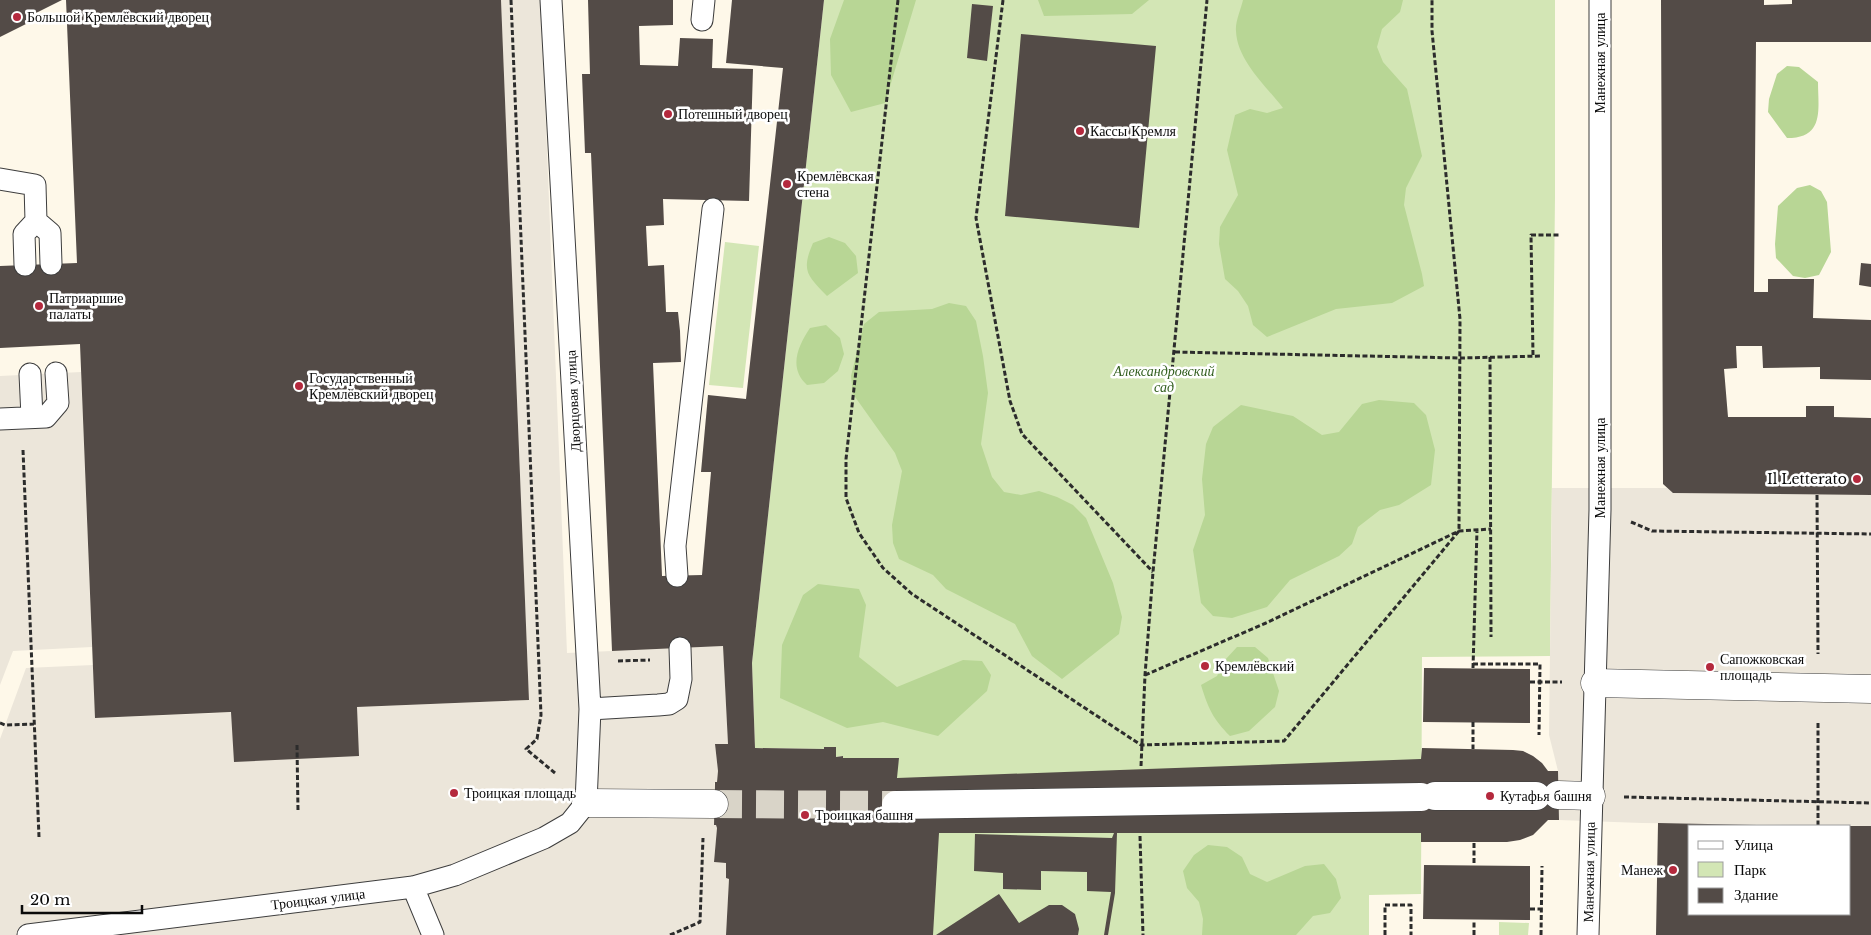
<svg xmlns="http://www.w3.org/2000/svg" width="1871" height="935" font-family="'Libre Baskerville',serif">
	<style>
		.green { fill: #d3e6b5 }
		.forest { fill: #b8d695 }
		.plaza { fill: #ece6da }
		.building { fill: #534b47 }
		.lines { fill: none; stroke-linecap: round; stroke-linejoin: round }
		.pedestrian-tunnel { stroke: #d9d4c8; stroke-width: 28; stroke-dasharray: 28 14; stroke-linecap: butt }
		.service-casing { stroke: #3d3d3d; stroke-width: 23 }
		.pedestrian-casing { stroke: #3d3d3d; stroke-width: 29 }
		.minor-casing { stroke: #3d3d3d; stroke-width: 29 }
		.path { stroke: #2c2c2c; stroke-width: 3; stroke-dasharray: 5 2.5; stroke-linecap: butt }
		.service { stroke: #fff; stroke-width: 21 }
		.pedestrian { stroke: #fff; stroke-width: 28 }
		.minor { stroke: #fff; stroke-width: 28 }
		.pedestrian-bridge-casing { stroke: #3d3d3d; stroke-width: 29; stroke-linecap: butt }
		.pedestrian-bridge { stroke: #fff; stroke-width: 28 }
		.poi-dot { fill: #b4293d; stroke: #fff; stroke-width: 2 }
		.labels { text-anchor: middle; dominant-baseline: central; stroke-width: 5; stroke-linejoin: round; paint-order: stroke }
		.poi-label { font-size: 14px; fill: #0a0a0a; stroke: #fff; text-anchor: start }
		.street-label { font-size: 14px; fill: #0a0a0a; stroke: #fff }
		.park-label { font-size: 14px; font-style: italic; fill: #325e1f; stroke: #fff }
	</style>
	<rect width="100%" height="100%" fill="#fef8e9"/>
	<!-- green -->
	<path class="green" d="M824 0H1555V197L1550 656 1422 657 1421 894 1369 895V935H933L896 833 897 767 899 758H843L842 756 836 757V747H825L824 749 755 748 752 663Z
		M725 242 759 246 743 388 709 385Z
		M1499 922 1529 923 1528 935H1499Z"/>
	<!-- forest -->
	<path class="forest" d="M844 0H916L885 103 851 112 831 75 830 39Z
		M1038 0H1149L1132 14 1044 16Z
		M1243 0H1403L1400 12 1382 29 1377 47 1383 62 1407 89 1422 156 1406 188 1404 205 1422 274 1424 286 1392 303 1336 309 1267 337 1253 325 1248 306 1238 291 1225 279 1219 244 1220 227 1238 195 1227 150 1235 115 1250 109 1267 113 1283 108C1266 86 1237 60 1236 31 1235 22 1241 9 1243 0Z
		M1787 66 1799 67 1818 82C1818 109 1825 138 1787 138L1768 112 1769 99 1777 74Z
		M1810 185 1821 191 1827 202 1831 252 1819 275 1805 278 1793 276 1776 258 1775 244 1778 206 1797 188Z
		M829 237 845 243 856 256 858 273 827 296C807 275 801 271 813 243Z
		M949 303 966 306 976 321 983 356 988 393 981 444 992 477 1004 492 1021 495 1039 491 1057 497 1073 505 1086 518 1113 583 1122 617 1119 634 1062 679 1032 656 1015 624 946 589 933 575 899 559 893 543 892 525 902 471 895 453 853 394 851 376 864 324 879 312 932 309Z
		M826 325 840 338 844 354 838 371 824 383 807 385C788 368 798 346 810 328Z
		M1379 400 1414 403 1426 415 1435 450 1431 485 1399 505 1380 510 1358 527 1352 544 1339 556 1290 580 1267 607 1232 618 1213 616 1201 603 1193 550 1205 515 1202 479 1206 444 1213 427 1241 405 1293 416 1322 435 1339 432 1362 404Z
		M818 584 859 589 866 605 859 657 897 687 963 660 982 661 991 675 987 691 938 736 883 722 847 728 780 698 782 645 803 595Z
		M1237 647H1255L1268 658 1279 691 1275 707 1249 731 1230 736C1213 719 1208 708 1201 685L1217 676 1225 660Z
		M1208 845 1227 847 1242 857 1250 874 1267 882 1305 866 1324 864 1336 879 1341 898 1330 913 1313 916 1296 935H1202L1203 919 1199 902 1187 888 1183 871 1194 855Z"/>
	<!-- plaza -->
	<path class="plaza" d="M501 0H541L567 653 723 646 728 744 715 745 718 771 717 782 714 783V825H716L717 828 714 862 726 863V878L729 879 726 935H0V739L26 668 93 665 97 718 529 700Z
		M81 372 92 647 13 651 0 685V376Z
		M1552 488H1667L1674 493 1871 495V826L1642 823 1559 820 1558 771 1549 735Z"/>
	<!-- building -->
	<path class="building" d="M0 0H62L34 14 36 19 0 37Z
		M66 0H501L529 700 357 707 359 756 234 762 231 712 95 718 80 344 0 348V266L77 263Z
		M588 0H673V25L639 26 640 65 678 66 680 38 713 39 712 68 753 69 749 201 663 199 664 225 646 226 648 266 664 265 666 312H678L680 331 681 362 653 363 662 576 702 575 711 472H701L708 395 746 399 783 68 726 63 732 0H824L752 663 755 748 824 749V747H836V757L843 756V758H899L897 778 1421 759 1422 748 1513 750 1523 751 1533 756 1542 763 1548 771H1558L1559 820H1548L1533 835 1520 840 1507 842H1421V833H1117L1115 893 1108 935H1104L1111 892 1087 891V872L1041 871V890L1003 889V873L974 871 975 834 1112 838 1114 833H939L933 935H726L729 879 726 878V863L714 862 717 828 716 825H714L715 782H717L718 771 715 744H728L723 646 612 651 591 153H585L582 74H590Z
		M1661 0H1764V5L1792 4V0H1871V42H1756L1754 292H1768V279H1814L1813 318 1871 320V380L1820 379V367L1763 368 1762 346H1736L1737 368 1724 369 1728 417H1806V406H1834V417L1871 418V495L1673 493 1663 484Z
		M972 4 993 6 987 61 967 58Z
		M1021 34 1156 46 1139 228 1005 216Z
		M1861 263 1871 264V287L1859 285Z
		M1424 668 1530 669V723L1423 722Z
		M1658 823 1757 825V826H1690V914H1850V826H1871V935H1656Z
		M1424 865 1530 866V920L1423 919Z
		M999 894 1019 923 1049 905H1062L1075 914 1079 929 1078 935H936Z"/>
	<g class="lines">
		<!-- pedestrian-tunnel -->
		<path class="pedestrian-tunnel" d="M714 804 896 805"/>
		<!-- service casing -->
		<g class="service-casing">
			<path id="service" d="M702 20 704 0
				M0 179 35 185 36 221 24 234 25 265
				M36 221 50 233 51 264
				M30 374 32 417
				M0 419 46 417 58 403 56 373
				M677 576 675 546 713 209
				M590 709 658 705 669 704 677 699 681 679 680 648
				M413 887 433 935
				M28 935 413 887 455 875 544 838 570 823 586 803 590 709 551 0
				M1588 935 1600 510V0"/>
		</g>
		<!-- pedestrian casing -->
		<g class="pedestrian-casing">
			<path id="pedestrian" d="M1558 795 1591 796
				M1435 796H1536
				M586 803 714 804"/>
		</g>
		<!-- minor casing -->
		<g class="minor-casing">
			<path id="minor" d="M1595 683 1871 689"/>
		</g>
		<!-- path -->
		<path class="path" d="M511 0 541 715 537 739 526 749 555 773
			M898 0 846 459V498L859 533 883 568 912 594 1141 745 1284 741 1459 531 1460 319 1432 31V0
			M1003 0 976 218 1010 401 1022 434 1153 572
			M1175 352 1460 358 1540 356
			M1533 355 1531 235H1560
			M1490 357 1491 637
			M23 450 39 837
			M1817 495 1818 654
			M1631 522 1652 531 1871 534
			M618 661 650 660
			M1473 664H1540L1539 735
			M1473 668 1477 530
			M1145 675 1266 623 1459 531 1491 529
			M1530 682H1562
			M1473 722V749
			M0 723 5 725 34 724
			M1818 723V825
			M297 745 298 811
			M1141 766 1145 675 1153 572 1207 0
			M1624 797 1871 803
			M1140 836 1143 935
			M1474 843V865
			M1530 909H1541
			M670 935 700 922 703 838
			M1385 935V905H1411V935
			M1474 935V920
			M1541 935 1542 866"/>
		<!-- service -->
		<use href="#service" class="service"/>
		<!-- pedestrian -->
		<use href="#pedestrian" class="pedestrian"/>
		<!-- minor -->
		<use href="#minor" class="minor"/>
		<!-- pedestrian-bridge casing -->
		<g class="pedestrian-bridge-casing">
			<path id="pedestrian-bridge" d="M896 805 1421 797"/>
		</g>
		<!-- pedestrian-bridge -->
		<use href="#pedestrian-bridge" class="pedestrian-bridge"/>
	</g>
	<!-- markers -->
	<g class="poi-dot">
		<circle cx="17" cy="17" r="5"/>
		<circle cx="668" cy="114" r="5"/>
		<circle cx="1080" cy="131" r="5"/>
		<circle cx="787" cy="184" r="5"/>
		<circle cx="39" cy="306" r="5"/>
		<circle cx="299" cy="386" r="5"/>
		<circle cx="1857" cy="479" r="5"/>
		<circle cx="1205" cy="666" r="5"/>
		<circle cx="1710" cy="667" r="5"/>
		<circle cx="454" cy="793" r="5"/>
		<circle cx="1490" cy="796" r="5"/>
		<circle cx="805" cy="815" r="5"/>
		<circle cx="1673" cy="870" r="5"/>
	</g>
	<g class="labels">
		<!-- poi labels -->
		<g class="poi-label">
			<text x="27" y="17">Большой Кремлёвский дворец</text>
			<text x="678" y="114">Потешный дворец</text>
			<text x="1090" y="131">Кассы Кремля</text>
			<text x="797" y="176">Кремлёвская<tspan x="797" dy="16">стена</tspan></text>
			<text x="49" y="298">Патриаршие<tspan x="49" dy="16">палаты</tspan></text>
			<text x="309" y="378">Государственный<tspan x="309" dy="16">Кремлёвский дворец</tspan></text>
			<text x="1847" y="479" text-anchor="end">Il Letterato</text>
			<text x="1720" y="659">Сапожковская<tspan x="1720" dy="16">площадь</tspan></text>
			<text x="1215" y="666">Кремлёвский</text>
			<text x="464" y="793">Троицкая площадь</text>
			<text x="1500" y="796">Кутафья башня</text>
			<text x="815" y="815">Троицкая башня</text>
			<text x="1663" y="870" text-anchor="end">Манеж</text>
		</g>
		<!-- street labels -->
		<g class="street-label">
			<text transform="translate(1600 63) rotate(-90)">Манежная улица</text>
			<text transform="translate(573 401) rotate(-93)">Дворцовая улица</text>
			<text transform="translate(1600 468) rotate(-90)">Манежная улица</text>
			<text transform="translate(1589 872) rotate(-89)">Манежная улица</text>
			<text transform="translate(318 899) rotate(-7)">Троицкая улица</text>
		</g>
		<!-- park labels -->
		<g class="park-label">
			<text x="1164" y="371">Александровский<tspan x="1164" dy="16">сад</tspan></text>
		</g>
	</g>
	<!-- legend -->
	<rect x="1688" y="825" width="162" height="90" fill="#ffffff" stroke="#9d9d9d"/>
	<rect x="1698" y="841" width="25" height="8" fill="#ffffff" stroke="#9d9d9d"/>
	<text x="1734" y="850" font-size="15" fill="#0a0a0a">Улица</text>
	<rect x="1698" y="862" width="25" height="15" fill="#d3e6b5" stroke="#9d9d9d"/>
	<text x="1734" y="875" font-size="15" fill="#0a0a0a">Парк</text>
	<rect x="1698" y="888" width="25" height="15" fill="#534b47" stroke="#9d9d9d"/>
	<text x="1734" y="900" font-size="15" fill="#0a0a0a">Здание</text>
	<!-- scale -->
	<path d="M22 905v8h120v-8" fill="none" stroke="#0a0a0a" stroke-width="2.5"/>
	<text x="30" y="905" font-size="15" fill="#0a0a0a" stroke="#ffffff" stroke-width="4" paint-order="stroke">20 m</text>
</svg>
